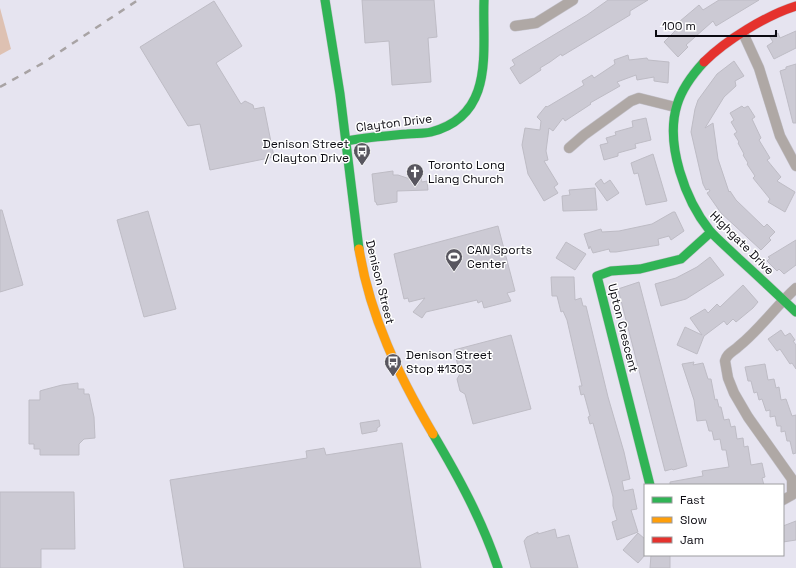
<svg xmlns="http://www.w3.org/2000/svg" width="796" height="568" font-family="'Space Grotesk',sans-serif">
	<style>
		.green { fill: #dec1b2 }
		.building { fill: #cccad4; stroke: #bebcc5 }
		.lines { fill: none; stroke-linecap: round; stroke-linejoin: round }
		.street-casing { stroke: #c4c2cb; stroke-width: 11 }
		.fast-casing { stroke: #c4c2cb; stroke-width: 10 }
		.slow-casing { stroke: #c4c2cb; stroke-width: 10 }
		.jam-casing { stroke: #c4c2cb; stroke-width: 10 }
		.street { stroke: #afa8a5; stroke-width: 10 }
		.fast { stroke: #30b455; stroke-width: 9 }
		.slow { stroke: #ff9f0a; stroke-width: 9 }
		.jam { stroke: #e5322d; stroke-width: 9 }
		.rail { stroke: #a8a3a4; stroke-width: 2.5; stroke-dasharray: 7 7; stroke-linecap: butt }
		.labels { text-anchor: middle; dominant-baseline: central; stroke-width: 3; stroke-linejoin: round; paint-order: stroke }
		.street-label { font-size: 12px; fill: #0b0a11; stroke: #fff }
		.poi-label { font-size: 12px; fill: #0b0a11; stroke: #fff; text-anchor: start }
	</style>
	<rect width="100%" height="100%" fill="#e6e4f0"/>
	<!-- green -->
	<path class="green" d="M0 8 11 49 0 55Z"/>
	<!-- building -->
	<path class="building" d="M362 0H434L437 37 428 38 431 82 392 85 389 41 365 43Z
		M608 0H648L630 11V15L562 56 561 54 550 62 540 68 541 70 520 84 510 68 515 65 512 60 587 15Z
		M719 0H759L716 26 713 21 686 45 688 47 678 57 664 42 676 30 673 27 699 5 703 10Z
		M214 1 242 46 216 63 241 104 245 101 253 105 254 109 264 107 274 157 210 170 200 124 188 126 140 47Z
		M796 31V48L774 59 767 46 773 42 770 37 778 33 780 38Z
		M628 55 629 60 647 58 648 60 669 62 668 83 654 81V77L637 80 636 75 617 82 620 86 590 103 591 104 565 121 563 118 553 131 549 128 546 151 548 160 544 161 558 184 554 187 558 193 544 201 528 174 522 145 525 128 540 130 541 121 537 117 546 106 547 107 584 85 582 81 592 75 594 78 615 64 614 60Z
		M734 61 744 76 735 81 736 86 724 97 705 128 713 123 718 159 729 192 730 191 736 200 764 227 767 224 775 232 769 238 771 240 761 250 721 213 707 193 710 191 709 189 706 190 703 184 691 132 695 109 698 100 717 74Z
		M796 64V123H793L780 71 786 69V67Z
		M742 106 744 108 748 106 755 117 752 119 761 138 759 140 770 158 767 160 781 177 777 181 795 192 785 212 768 202 770 199 753 178 755 176 747 164 748 163 743 155 744 154 738 143 739 142 734 134 737 132 731 122 734 120 730 113Z
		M646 118 651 140 635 144 636 148 618 153V156L604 160 600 145 608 143 606 138 616 135 615 132 633 127 632 121Z
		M653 154 667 201 646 205 638 173 634 174 631 163Z
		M393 171V175H398L407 178H421L422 182 427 181 428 190 397 191V202L377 205 376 202H375L372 174Z
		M601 179 604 184 610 180 619 193 607 201 595 184Z
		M595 188 597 210 563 211 562 196 570 195 569 190Z
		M0 210H2L23 285 0 292Z
		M148 211 176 309 144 317 117 220Z
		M673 212H675L684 231 671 240 669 236 658 239 659 245 616 252H610L609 249 593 253 590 246 589 249 584 234 601 229 602 232 619 231 652 224Z
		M498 226 515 291 507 293 511 301 484 308 482 301 478 303 477 300 426 312 422 318 413 312 425 298 409 302 408 298 404 299 394 254Z
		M796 240V265L784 274 779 269 777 271 767 261 770 258 768 257Z
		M566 242 586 254 575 270 556 258Z
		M710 257 724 275 686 299 661 306 655 284 676 278 697 267Z
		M551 277H574L575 300 581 298 583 306H586L608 397 624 452 630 479 622 481 624 491 633 489 637 509 631 510 638 532 617 540 612 522 617 520 613 506V497L593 423 590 424 588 417 590 416 584 394 581 395 579 386H582L567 320 563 311 561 312 557 296H552Z
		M639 282 687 466 673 470 672 469 665 471 618 289Z
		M743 285 758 302 753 308 736 322 733 319 727 325 724 321 704 336 697 354 677 345 685 327 702 335 690 318 705 309 708 313 717 304 720 307Z
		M781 330 785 336 790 333 795 340 793 341 796 345V369L792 363 790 364 780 349 777 351 768 339Z
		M511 335 531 409 473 424 465 394 460 391 457 379 460 374 454 350Z
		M694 362 693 365 703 363 708 379H711L715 400 717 399 719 407H721L724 420 729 419 731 427 735 426 737 439 743 438 744 447 748 446 751 465 762 463 765 477 762 478 764 485H670V482L703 476 702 471 729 467 726 450H722L720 439 714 440 712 431H709L706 420 697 421 694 400 682 364Z
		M765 364 768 380 774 379 776 388 779 387 781 400 786 399 792 416 796 415V453L793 454 790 441H787L785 431 781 432V426H777L775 416 770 417V410L766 411 762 399 759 400 757 392 754 393 751 381H748L745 367Z
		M78 383V389H84V394H89L94 417 95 438 84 439 79 444V455H40V449H34V444H29V400H40V391L43 390 62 385Z
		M379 420 380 426 377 428V431L362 434 360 423Z
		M402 443 421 568H184L170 480 307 458 306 451 319 449 324 448 326 455Z
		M0 492H74L75 549H41V568H0Z
		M796 521V540L783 542V526Z
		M555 529 557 538 569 535 578 568H531L524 541 527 537 538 532V534Z
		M638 533 645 539V555L638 563 623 550Z
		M651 555H670V568H650Z"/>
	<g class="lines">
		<!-- street casing -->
		<g class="street-casing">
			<path id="street" d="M515 26 536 23 573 0
				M743 33 759 68 780 136 796 166
				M569 148 584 135 631 101 639 98 675 107
				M783 500 792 495V479L748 417 734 393 728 378 725 361C727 353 733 352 739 346 760 329 776 306 796 288"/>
		</g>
		<!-- fast casing -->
		<g class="fast-casing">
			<path id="fast" d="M325 0 340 94 359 249
				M704 62C692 75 682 88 677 105 665 144 685 200 710 231 718 240 729 249 738 258 758 276 777 294 796 312
				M346 141C366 137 387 136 407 134 415 133 424 134 431 132 496 115 482 51 484 0
				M433 434C459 478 482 520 498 568
				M650 485 597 276 611 271 640 269 681 259 711 232"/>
		</g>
		<!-- slow casing -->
		<g class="slow-casing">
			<path id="slow" d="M359 249C370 317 399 376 433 434"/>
		</g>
		<!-- jam casing -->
		<g class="jam-casing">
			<path id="jam" d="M704 62C726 40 767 15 796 6"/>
		</g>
		<!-- street -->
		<use href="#street" class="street"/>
		<!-- fast -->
		<use href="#fast" class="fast"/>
		<!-- slow -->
		<use href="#slow" class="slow"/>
		<!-- jam -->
		<use href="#jam" class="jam"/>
		<!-- rail -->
		<path class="rail" d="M0 87 43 63 138 0"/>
	</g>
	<!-- icons -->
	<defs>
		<g id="bus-pin" transform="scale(0.9)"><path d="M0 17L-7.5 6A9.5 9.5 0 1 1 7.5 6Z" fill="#58565f" stroke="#fff"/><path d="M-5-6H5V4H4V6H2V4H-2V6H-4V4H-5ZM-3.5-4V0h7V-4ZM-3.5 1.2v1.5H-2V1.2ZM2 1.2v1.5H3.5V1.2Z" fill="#fff"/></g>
		<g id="church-pin" transform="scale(0.9)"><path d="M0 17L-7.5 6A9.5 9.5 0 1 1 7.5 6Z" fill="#58565f" stroke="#fff"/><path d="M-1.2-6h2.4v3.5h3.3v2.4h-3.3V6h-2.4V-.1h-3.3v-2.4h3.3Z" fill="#fff"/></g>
		<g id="stadium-pin" transform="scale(0.9)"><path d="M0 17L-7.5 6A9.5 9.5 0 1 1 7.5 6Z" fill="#58565f" stroke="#fff"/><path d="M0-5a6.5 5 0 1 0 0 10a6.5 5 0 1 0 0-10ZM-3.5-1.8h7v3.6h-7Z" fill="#fff"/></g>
	</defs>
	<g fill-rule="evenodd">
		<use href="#bus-pin" x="362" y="151"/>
		<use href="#church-pin" x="415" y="172"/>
		<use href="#stadium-pin" x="454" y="257"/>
		<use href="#bus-pin" x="393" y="362"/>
	</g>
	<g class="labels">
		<!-- street labels -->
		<g class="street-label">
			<text transform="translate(394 123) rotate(-7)">Clayton Drive</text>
			<text transform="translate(742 243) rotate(45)">Highgate Drive</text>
			<text transform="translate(380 282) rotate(76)">Denison Street</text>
			<text transform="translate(623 328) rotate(76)">Upton Crescent</text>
		</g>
		<!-- poi labels -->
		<g class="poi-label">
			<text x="349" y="144" text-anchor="end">Denison Street<tspan x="349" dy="14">/ Clayton Drive</tspan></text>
			<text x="428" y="165">Toronto Long<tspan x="428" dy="14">Liang Church</tspan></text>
			<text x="467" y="250">CAN Sports<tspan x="467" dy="14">Center</tspan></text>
			<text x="406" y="355">Denison Street<tspan x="406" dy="14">Stop #1303</tspan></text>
		</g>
	</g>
	<!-- legend -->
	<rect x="644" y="484" width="140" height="72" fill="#ffffff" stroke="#9d9da0"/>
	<rect x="652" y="497" width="20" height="6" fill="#30b455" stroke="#9d9da0"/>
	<text x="680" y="504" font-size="12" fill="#0b0a11">Fast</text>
	<rect x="652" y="517" width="20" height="6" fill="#ff9f0a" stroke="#9d9da0"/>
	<text x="680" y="524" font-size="12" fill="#0b0a11">Slow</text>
	<rect x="652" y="537" width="20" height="6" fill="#e5322d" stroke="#9d9da0"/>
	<text x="680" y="544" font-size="12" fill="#0b0a11">Jam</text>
	<!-- scale -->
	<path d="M656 30v6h120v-6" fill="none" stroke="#0b0a11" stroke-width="2"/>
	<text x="662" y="30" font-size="12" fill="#0b0a11" stroke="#ffffff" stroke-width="3" paint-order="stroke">100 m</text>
</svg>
